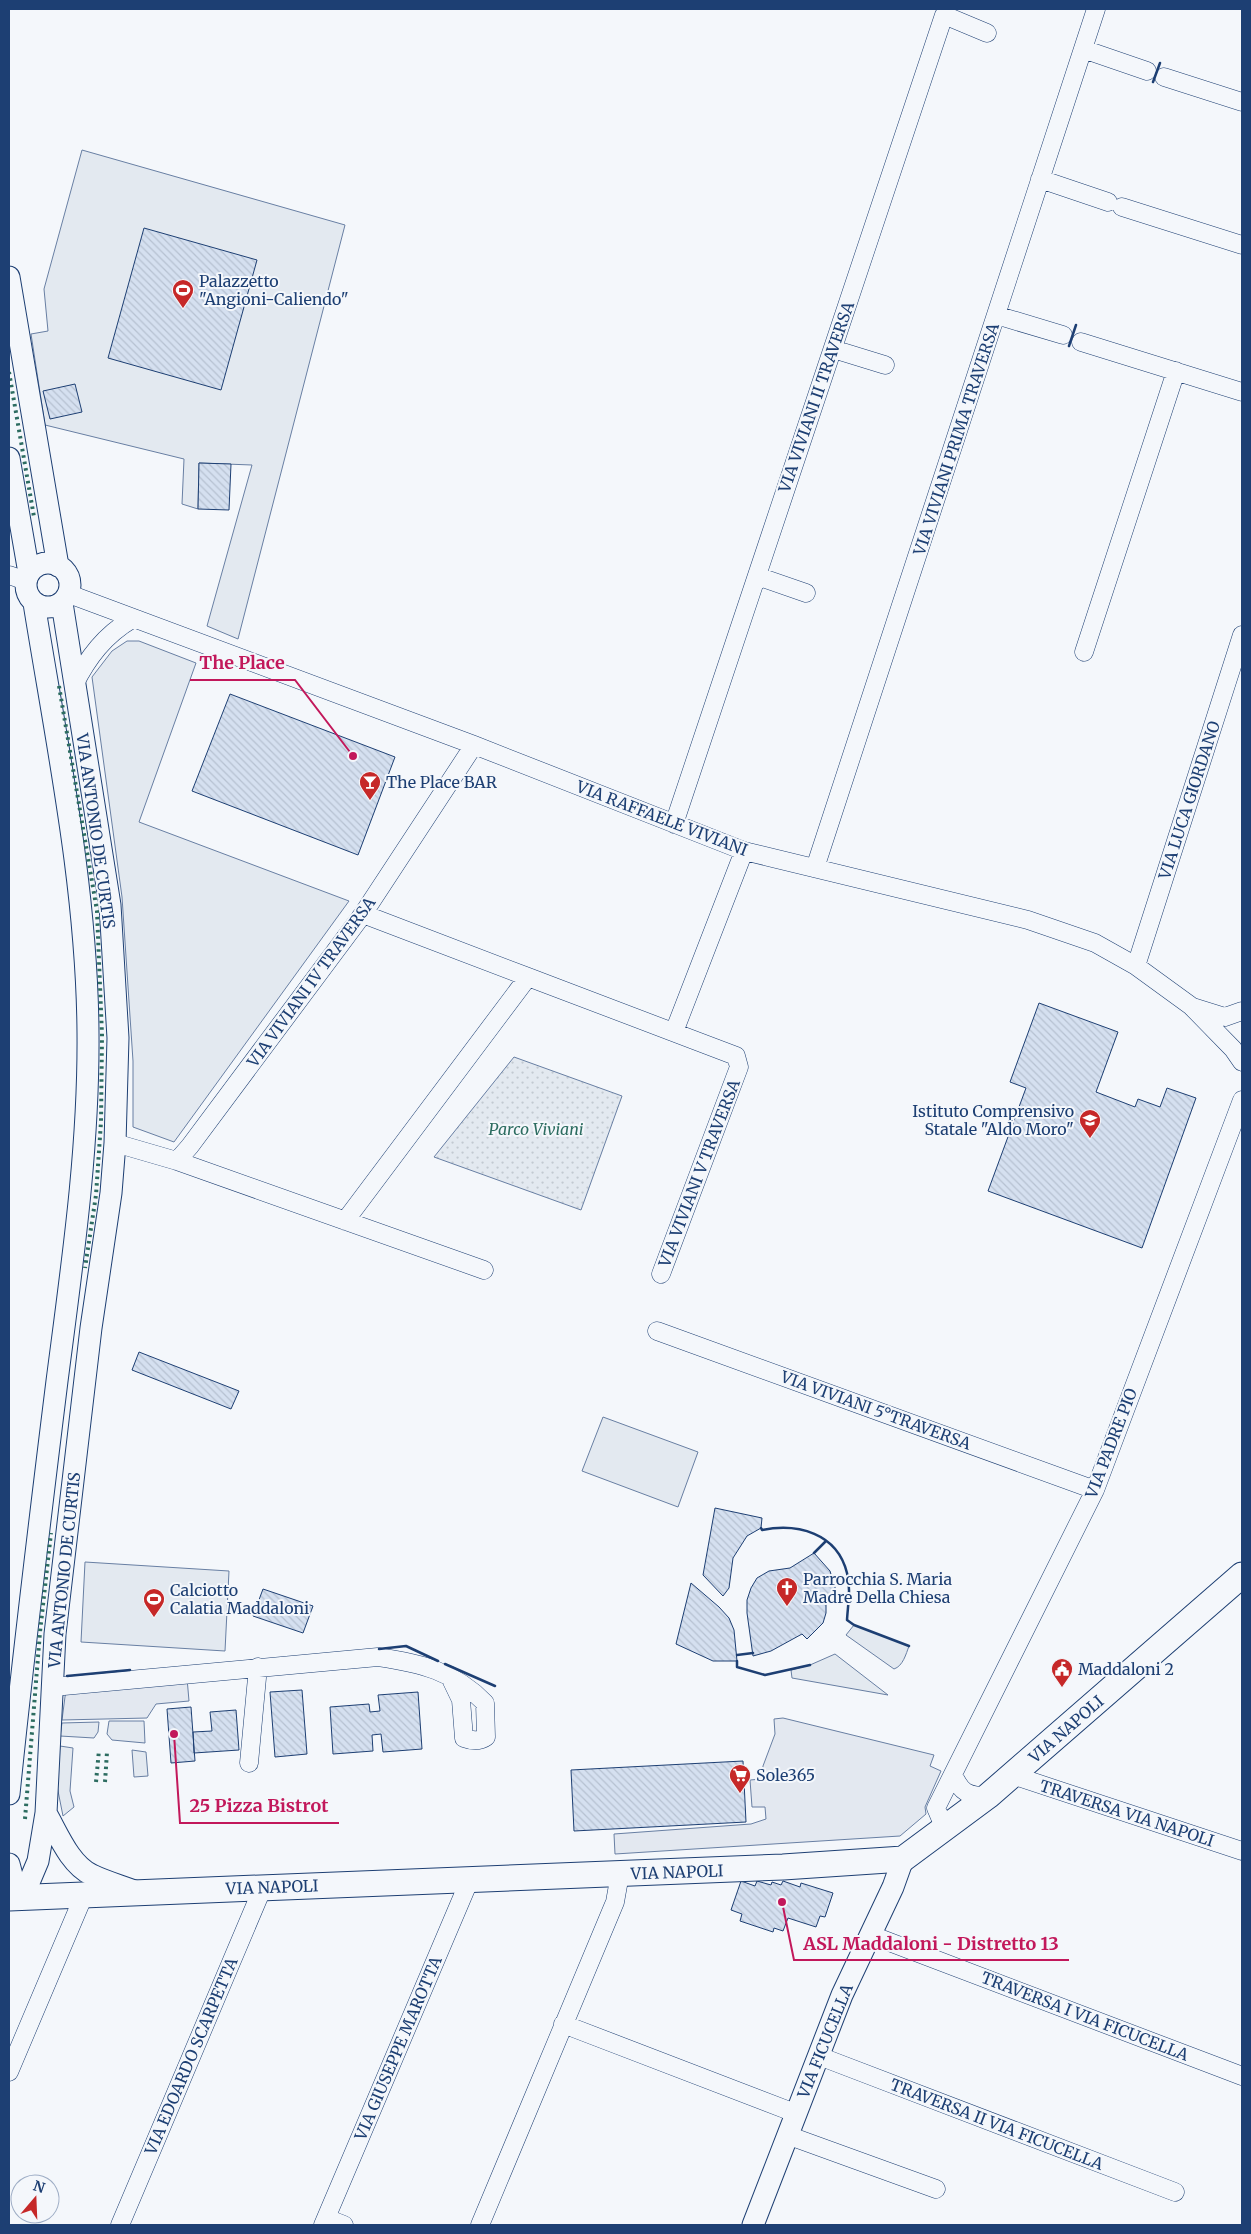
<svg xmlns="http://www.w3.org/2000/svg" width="1251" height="2234" font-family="Merriweather,serif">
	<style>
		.grass { fill: #e3e9f0; stroke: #687fa3 }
		.park { fill: url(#park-dots); stroke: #687fa3 }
		.parking { fill: #e3e8f0; stroke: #687fa3 }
		.building { fill: url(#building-back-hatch); stroke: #1d3f73 }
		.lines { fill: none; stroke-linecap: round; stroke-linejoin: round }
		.minor-casing { stroke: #1d3f73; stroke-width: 19 }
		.tertiary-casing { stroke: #1d3f73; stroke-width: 23 }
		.secondary-casing { stroke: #1d3f73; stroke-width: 27 }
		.minor { stroke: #f4f7fb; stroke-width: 18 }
		.tertiary { stroke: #f4f7fb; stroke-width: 21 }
		.secondary { stroke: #f4f7fb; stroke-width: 25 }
		.hedge { stroke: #2c6c60; stroke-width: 4; stroke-dasharray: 2.5 4; stroke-linecap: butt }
		.wall { stroke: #1d3f73; stroke-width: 2.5 }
		.labels { text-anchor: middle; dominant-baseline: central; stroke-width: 4; stroke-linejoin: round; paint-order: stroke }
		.poi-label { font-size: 16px; fill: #1d3f73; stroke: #f4f7fb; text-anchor: start }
		.street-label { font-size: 16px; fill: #1d3f73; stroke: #f4f7fb }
		.park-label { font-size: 16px; font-style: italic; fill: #2c6c60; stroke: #f4f7fb }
		.leader { fill: none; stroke: #c2185b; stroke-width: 2 }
		.callout-dot { fill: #c2185b; stroke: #f4f7fb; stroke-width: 2 }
		.callout-label { font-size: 18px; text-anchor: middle; font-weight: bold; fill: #c2185b; stroke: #f4f7fb; stroke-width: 4; stroke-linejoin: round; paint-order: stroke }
	</style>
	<defs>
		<pattern id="park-dots" width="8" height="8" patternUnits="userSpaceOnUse" patternTransform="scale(1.25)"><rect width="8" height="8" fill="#e3e9f0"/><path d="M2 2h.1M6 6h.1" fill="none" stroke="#c2c9d1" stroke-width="1.8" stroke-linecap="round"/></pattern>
		<pattern id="building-back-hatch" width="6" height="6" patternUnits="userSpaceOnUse" patternTransform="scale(1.25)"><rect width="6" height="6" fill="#d5e0f0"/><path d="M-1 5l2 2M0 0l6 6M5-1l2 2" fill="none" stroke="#b6c1d1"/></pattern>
	</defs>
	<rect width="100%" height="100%" fill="#f4f7fb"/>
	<!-- grass -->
	<path class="grass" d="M82 150 345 225 238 639 207 626 252 465 199 463 198 509 182 504 184 459 45 425 31 334 48 331 44 289Z
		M127 641H139L196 663 139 822 349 901 174 1142 133 1127V1061L122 897 92 677 112 651Z
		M603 1417 698 1452 678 1507 582 1471Z
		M85 1562 229 1571 225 1651 81 1642Z
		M854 1625 909 1646C906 1654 903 1666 894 1669L846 1635Z
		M835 1654 888 1695 792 1678 791 1670 810 1665Z
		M109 1721H144L145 1743 112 1740 107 1734Z
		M99 1722 98 1732 94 1738 60 1736 62 1723Z
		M60 1746 73 1748 70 1791 74 1807 63 1816 56 1781Z
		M132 1750 146 1752 148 1776 134 1777Z"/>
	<!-- park -->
	<path class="park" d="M514 1057 622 1096 581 1210 434 1157Z"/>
	<!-- parking -->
	<path class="parking" d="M187 1678 189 1701 156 1704 147 1718 62 1720 66 1689Z
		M783 1718 934 1755 930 1766 941 1771 925 1807 926 1814 900 1836 615 1854 614 1834 751 1824 766 1819 765 1807H752L750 1780 762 1779 763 1766 775 1734 774 1719Z"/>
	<!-- building -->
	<path class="building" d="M144 228 257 260 221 390 108 358Z
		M75 384 82 412 50 419 43 391Z
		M199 463 231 464 229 510 198 509Z
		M230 694 395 757 358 855 192 791Z
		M1039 1003 1118 1032 1096 1092 1135 1107 1138 1099 1160 1107 1167 1088 1196 1098 1142 1248 988 1191 1026 1088 1010 1082Z
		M139 1352 239 1391 231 1409 132 1370Z
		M715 1508 762 1518 761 1528 747 1536 733 1558 729 1588 723 1596 703 1575Z
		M814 1553 830 1571 837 1594 826 1598V1613L823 1623 807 1639 802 1634 771 1651 753 1656 747 1613V1600L751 1588 757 1578 769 1571 790 1568Z
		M691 1583 719 1607 729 1618 734 1630 737 1661H713L676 1644Z
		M263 1589 313 1606 303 1633 253 1616Z
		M302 1690 307 1754 275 1757 270 1692Z
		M418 1692 422 1749 383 1752 381 1734 372 1735 373 1751 333 1754 330 1707 369 1704 370 1712 380 1711 378 1695Z
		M191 1707 195 1761 171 1763 167 1709Z
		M236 1710 239 1750 194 1753 193 1732 212 1731 210 1712Z
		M743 1761 746 1822 574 1831 571 1770Z
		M741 1881 755 1886 757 1881 771 1885 772 1882 781 1885 783 1881 800 1887 801 1883 833 1893 825 1917 820 1916 816 1927 788 1918 783 1931 774 1928 773 1932 740 1921 742 1914 731 1910Z"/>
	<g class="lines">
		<!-- minor casing -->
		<g class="minor-casing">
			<path id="minor" d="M1083 49 1147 71
				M1164 77 1242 102
				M1040 179 1108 202
				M1122 207 1242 245
				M996 315 1063 335
				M1081 342 1242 392
				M833 349 885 365
				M9 575 26 581
				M757 576 806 593
				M69 594 474 745 744 851 1028 920 1095 943 1136 966 1191 1006 1233 1049 1242 1062
				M1084 652 1176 371
				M74 685C88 657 105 635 132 619
				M674 824 944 15 987 33
				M815 868 1096 9
				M363 914 528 977
				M1136 966 1242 635
				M1193 1007 1225 1017 1242 1011
				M674 1032 744 851
				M115 1143 177 1161 190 1146 363 914 474 745
				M177 1161 484 1270
				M345 1221 528 977 736 1056 739 1067 661 1274
				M657 1331 1095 1490
				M53 1687 378 1657C420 1663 454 1671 485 1703L486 1737C479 1742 472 1741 464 1738L461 1700 449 1675
				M249 1763 258 1667
				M953 1774C961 1793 968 1796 988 1796
				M1012 1775 1242 1851
				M945 1829 936 1808 1095 1490 1242 1100
				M871 1935 1242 2076
				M563 2024 795 2113
				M819 2056 1175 2192
				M9 2072 84 1895
				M787 2135 936 2189
				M326 2218 344 2225
				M120 2225 263 1887
				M323 2225 470 1879
				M480 2225 615 1902 620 1874"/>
		</g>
		<!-- tertiary casing -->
		<g class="tertiary-casing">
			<path id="tertiary" d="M9 277 58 566
				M9 458 29 573
				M26 585a22 22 0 1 1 44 0a22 22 0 1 1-44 0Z
				M9 1794C23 1656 40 1518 57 1381 72 1265 89 1150 88 1033 87 889 57 746 34 603
				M46 1813C58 1834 70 1865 92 1875 106 1882 122 1886 137 1892
				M9 1864 18 1898
				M18 1898 30 1880 38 1861 46 1813 55 1634 91 1328 111 1193 115 1143 118 1038 110 905 62 603
				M753 2225 842 1995 893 1887 903 1859"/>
		</g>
		<!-- secondary casing -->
		<g class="secondary-casing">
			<path id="secondary" d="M9 1898 783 1867 903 1859 988 1796 1242 1575"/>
		</g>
		<!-- minor -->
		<use href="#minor" class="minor"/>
		<!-- tertiary -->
		<use href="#tertiary" class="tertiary"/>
		<!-- secondary -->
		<use href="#secondary" class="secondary"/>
		<!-- hedge -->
		<path class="hedge" d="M9 372 34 517
			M59 686 97 911 102 1035 101 1122 96 1195 85 1268
			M96 1782 99 1750
			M105 1782 107 1752
			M25 1819 40 1632 51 1533"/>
		<!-- wall -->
		<path class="wall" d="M1153 82 1160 63
			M1069 346 1076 325
			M761 1528 762 1530C798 1523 837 1533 847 1573 851 1588 848 1604 847 1620L854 1625 909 1646
			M814 1553 826 1541
			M379 1649 406 1646 438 1661
			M737 1655 753 1653
			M737 1661V1667L765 1675 810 1665
			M445 1664 495 1686
			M67 1676 130 1670"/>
	</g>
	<!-- icons -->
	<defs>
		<g id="stadium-pin" transform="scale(1.125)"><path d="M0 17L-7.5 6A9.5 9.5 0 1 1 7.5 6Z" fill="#c62828" stroke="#f4f7fb"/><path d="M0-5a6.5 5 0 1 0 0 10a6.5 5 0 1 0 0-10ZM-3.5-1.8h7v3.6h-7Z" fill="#fff"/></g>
		<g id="bar-pin" transform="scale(1.125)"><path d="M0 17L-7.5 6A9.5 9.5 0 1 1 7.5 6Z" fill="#c62828" stroke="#f4f7fb"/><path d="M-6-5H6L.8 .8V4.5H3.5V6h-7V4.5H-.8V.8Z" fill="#fff"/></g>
		<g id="school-pin" transform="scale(1.125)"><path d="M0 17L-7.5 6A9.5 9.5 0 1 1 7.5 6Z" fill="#c62828" stroke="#f4f7fb"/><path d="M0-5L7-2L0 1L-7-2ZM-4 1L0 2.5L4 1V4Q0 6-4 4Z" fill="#fff"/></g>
		<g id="church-pin" transform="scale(1.125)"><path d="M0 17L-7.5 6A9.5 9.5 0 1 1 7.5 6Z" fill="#c62828" stroke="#f4f7fb"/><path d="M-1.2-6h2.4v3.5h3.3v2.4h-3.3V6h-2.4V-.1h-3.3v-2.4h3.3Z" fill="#fff"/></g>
		<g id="civic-pin" transform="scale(1.125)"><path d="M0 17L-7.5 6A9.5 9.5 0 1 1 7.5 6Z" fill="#c62828" stroke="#f4f7fb"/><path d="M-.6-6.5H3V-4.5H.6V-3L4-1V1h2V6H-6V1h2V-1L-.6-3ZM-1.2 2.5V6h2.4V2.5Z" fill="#fff"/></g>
		<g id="supermarket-pin" transform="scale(1.125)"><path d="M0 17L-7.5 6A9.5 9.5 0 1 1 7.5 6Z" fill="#c62828" stroke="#f4f7fb"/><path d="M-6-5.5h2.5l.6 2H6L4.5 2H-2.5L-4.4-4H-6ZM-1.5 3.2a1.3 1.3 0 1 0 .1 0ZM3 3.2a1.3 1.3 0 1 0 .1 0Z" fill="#fff"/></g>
	</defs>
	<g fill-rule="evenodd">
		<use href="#stadium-pin" x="183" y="290"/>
		<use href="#bar-pin" x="370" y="782"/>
		<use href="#school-pin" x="1090" y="1120"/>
		<use href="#church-pin" x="787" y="1588"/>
		<use href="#stadium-pin" x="154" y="1599"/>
		<use href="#civic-pin" x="1062" y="1669"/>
		<use href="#supermarket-pin" x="740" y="1775"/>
	</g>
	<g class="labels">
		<!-- poi labels -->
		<g class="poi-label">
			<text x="199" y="281">Palazzetto<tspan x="199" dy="18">"Angioni-Caliendo"</tspan></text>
			<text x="386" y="782">The Place BAR</text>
			<text x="1074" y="1111" text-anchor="end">Istituto Comprensivo<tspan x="1074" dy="18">Statale "Aldo Moro"</tspan></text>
			<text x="803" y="1579">Parrocchia S. Maria<tspan x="803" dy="18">Madre Della Chiesa</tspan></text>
			<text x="170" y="1590">Calciotto<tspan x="170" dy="18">Calatia Maddaloni</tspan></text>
			<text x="1078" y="1669">Maddaloni 2</text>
			<text x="756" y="1775">Sole365</text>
		</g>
		<!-- street labels -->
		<g class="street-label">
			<text transform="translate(816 397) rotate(-71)">VIA VIVIANI II TRAVERSA</text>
			<text transform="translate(956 439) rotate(-72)">VIA VIVIANI PRIMA TRAVERSA</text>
			<text transform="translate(1189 800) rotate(-72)">VIA LUCA GIORDANO</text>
			<text transform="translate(662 818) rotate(21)">VIA RAFFAELE VIVIANI</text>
			<text transform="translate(96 831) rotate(82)">VIA ANTONIO DE CURTIS</text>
			<text transform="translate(311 982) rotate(-54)">VIA VIVIANI IV TRAVERSA</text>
			<text transform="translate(699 1173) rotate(-69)">VIA VIVIANI V TRAVERSA</text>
			<text transform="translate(876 1410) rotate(20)">VIA VIVIANI 5°TRAVERSA</text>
			<text transform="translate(1111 1443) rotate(-69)">VIA PADRE PIO</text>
			<text transform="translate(64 1570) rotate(-84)">VIA ANTONIO DE CURTIS</text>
			<text transform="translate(1066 1729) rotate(-41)">VIA NAPOLI</text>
			<text transform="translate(1127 1813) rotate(18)">TRAVERSA VIA NAPOLI</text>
			<text transform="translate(677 1872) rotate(-2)">VIA NAPOLI</text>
			<text transform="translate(272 1887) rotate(-2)">VIA NAPOLI</text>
			<text transform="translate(1085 2016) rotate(21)">TRAVERSA I VIA FICUCELLA</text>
			<text transform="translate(825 2041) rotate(-68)">VIA FICUCELLA</text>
			<text transform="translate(398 2048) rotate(-67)">VIA GIUSEPPE MAROTTA</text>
			<text transform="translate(191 2056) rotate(-67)">VIA EDOARDO SCARPETTA</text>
			<text transform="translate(997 2124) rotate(21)">TRAVERSA II VIA FICUCELLA</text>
		</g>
		<!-- park labels -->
		<g class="park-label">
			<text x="536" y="1129">Parco Viviani</text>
		</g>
	</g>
	<!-- callouts -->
	<path class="leader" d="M353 756L295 680H190M174 1734L180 1823H339M782 1902L794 1960H1069"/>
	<g class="callout-dot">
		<circle cx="353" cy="756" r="5"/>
		<circle cx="174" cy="1734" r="5"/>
		<circle cx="782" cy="1902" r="5"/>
	</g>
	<g class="callout-label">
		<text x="242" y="669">The Place</text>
		<text x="259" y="1812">25 Pizza Bistrot</text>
		<text x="931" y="1950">ASL Maddaloni - Distretto 13</text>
	</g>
	<!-- border -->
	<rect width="1251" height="2234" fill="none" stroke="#1d3f73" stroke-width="20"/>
	<!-- north arrow -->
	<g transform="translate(35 2199) rotate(19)"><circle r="24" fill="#f4f7fb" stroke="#9eadc5"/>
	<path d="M0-4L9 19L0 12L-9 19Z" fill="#c62828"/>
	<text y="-8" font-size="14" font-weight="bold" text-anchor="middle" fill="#1d3f73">N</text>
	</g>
</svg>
